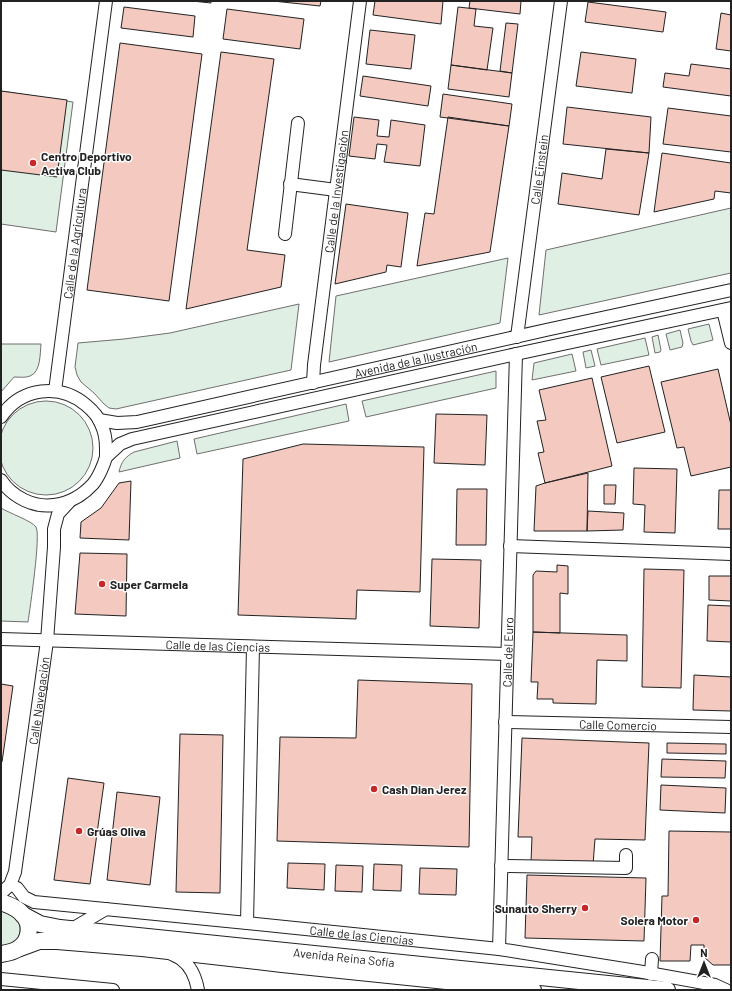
<svg xmlns="http://www.w3.org/2000/svg" width="732" height="991" font-family="Barlow,sans-serif">
	<style>
		.green { fill: #e0efe3; stroke: #6f6f6f }
		.building { fill: #f3c9c0; stroke: #222 }
		.lines { fill: none; stroke-linecap: round; stroke-linejoin: round }
		.minor-casing { stroke: #222; stroke-width: 14 }
		.major-casing { stroke: #222; stroke-width: 18 }
		.minor { stroke: #fff; stroke-width: 12 }
		.major { stroke: #fff; stroke-width: 16 }
		.poi-dot { fill: #c62828; stroke: #fff; stroke-width: 1.5 }
		.labels { text-anchor: middle; dominant-baseline: central; stroke-width: 3; stroke-linejoin: round; paint-order: stroke }
		.poi-label { font-size: 12px; font-weight: bold; fill: #222; stroke: #fff; text-anchor: start }
		.street-label { font-size: 12px; fill: #222; stroke: #fff }
	</style>
	<rect width="100%" height="100%" fill="#fff"/>
	<!-- green -->
	<path class="green" d="M1 91 73 102 56 232 1 224Z
		M731 208V273L539 315 546 250Z
		M508 258 500 323 329 362 336 296Z
		M299 304 291 370 116 409 109 408 104 404 94 393 81 382 77 375 75 367 78 343 124 339 170 333Z
		M709 324 713 340 693 345 691 341 688 329Z
		M680 330 683 343 682 347 670 350 666 334Z
		M658 335 661 350 660 352 655 353 652 337Z
		M645 338 649 355 601 365 597 349Z
		M1 344H41C40 353 41 372 30 376 26 378 19 377 14 377L1 392Z
		M591 350 595 366 586 368 583 352Z
		M572 354 576 371 532 380 534 363Z
		M496 371V388L366 417 362 401Z
		M-1 448a47 47 0 1 1 94 0a47 47 0 1 1-94 0Z
		M346 404 349 421 197 454 194 439Z
		M177 441 180 458 119 472C121 462 125 457 134 452Z
		M1 508C9 513 32 521 36 527 41 535 30 608 28 622L1 621Z
		M1 911C4 912 8 912 10 914 23 920 24 938 10 944 8 945 4 946 1 946Z"/>
	<!-- building -->
	<path class="building" d="M192 1H211V3Z
		M273 1H321L320 6Z
		M375 1H443L441 24 373 15Z
		M470 1H521L520 14 469 8Z
		M588 2 666 12 663 32 585 22Z
		M124 7 195 16 193 37 121 28Z
		M458 7 476 9 474 26 493 28 487 70 451 65Z
		M227 9 304 19 300 49 223 39Z
		M721 13 731 15V51L716 49Z
		M506 23 518 24 512 73 500 71Z
		M370 30 415 35 411 69 366 64Z
		M120 43 202 54 169 301 87 290Z
		M221 52 274 59 247 250 285 255 281 287 186 309Z
		M581 52 636 59 632 93 576 86Z
		M691 64 731 69V96L663 87 665 73 689 76Z
		M451 65 512 73 509 97 448 89Z
		M363 76 431 86 428 106 360 96Z
		M1 91 67 100 57 177 1 170Z
		M443 94 512 104 509 126 440 117Z
		M567 107 651 117 649 153 563 144Z
		M668 108 731 116V152L663 144Z
		M354 117 379 120 377 136 389 137 391 120 425 125 420 166 384 162 387 145 377 144 375 159 349 156Z
		M448 117 509 126 490 252 417 266 425 213 434 214Z
		M606 149 649 153 639 215 558 204 562 173 602 179Z
		M662 153 731 163V193L715 191 714 199 654 212Z
		M346 204 408 213 401 267 387 265 386 272 335 284Z
		M649 366 665 432 617 443 601 377Z
		M718 369 731 425V467L691 476 684 447 677 448 661 382Z
		M592 378 612 466 545 483 538 453 544 452 537 421 546 420 539 390Z
		M436 414 487 415 485 465 434 463Z
		M303 444 424 447 420 592 357 590 356 619 238 615 243 459Z
		M634 468 677 469 675 533 644 532 645 505 633 504Z
		M588 473 587 531H534L536 486 545 483Z
		M131 481 129 540 80 538 81 522 101 508 119 483Z
		M604 485H616L615 504H604Z
		M457 489H487L486 545H456Z
		M719 490H731V529H718Z
		M588 511 624 513 623 530 587 531Z
		M80 553 127 554 126 616 75 614Z
		M432 559 481 560 479 628 430 626Z
		M557 565 568 566V594L560 593V633L533 632V575L536 571 557 572Z
		M644 569 684 570 681 688 642 687Z
		M709 576H731V601L709 600Z
		M708 605 731 606V642L707 641Z
		M533 632 627 635V661L597 660 596 704 553 703V699H537L538 682H531Z
		M694 675 731 677V711L693 710Z
		M358 680 472 684 469 847 277 841 280 737 356 738Z
		M1 684 13 686 2 762 1 761Z
		M180 734 223 735 220 893 176 892Z
		M522 738 649 743 645 840 595 839 593 865 531 862 532 837H518Z
		M667 743 726 744V754L667 753Z
		M662 759 726 761 725 778 661 777Z
		M68 778 104 783 90 884 54 880Z
		M661 785 726 788 725 813 660 810Z
		M117 792 160 797 150 885 107 880Z
		M669 831 731 832V965H713L704 957V945H691L690 961H660L662 896H668Z
		M288 863 325 864 324 890 287 888Z
		M374 864 402 865 401 891 373 890Z
		M336 865 363 866 362 892 335 891Z
		M420 868 457 869 456 895 419 894Z
		M527 875 646 878 644 941 525 938Z"/>
	<g class="lines">
		<!-- minor casing -->
		<g class="minor-casing">
			<g id="minor">
				<path d="M290 184 336 190"/>
				<path d="M285 234 298 123"/>
				<path d="M723 310 731 343"/>
				<path id="s1" d="M517 337 561 1"/>
				<path id="s2" d="M313 383 314 365 360 1"/>
				<path id="s3" d="M55 391 106 1"/>
				<path d="M1 417C21 387 60 383 86 405 92 410 98 416 101 424 105 432 106 439 106 448 106 451 106 454 106 457 104 465 98 478 93 484 82 496 70 503 54 505 34 508 12 497 1 480"/>
				<path id="s4" d="M99 420 117 423 137 422 546 330 731 290"/>
				<path d="M106 457 120 444 132 439 516 354 731 308"/>
				<path d="M510 546 731 554"/>
				<path id="s5" d="M1 639 507 654"/>
				<path id="s6" d="M505 722 731 727"/>
				<path d="M501 866 626 868V855"/>
				<path id="s7" d="M17 888 24 897 34 902 247 923 499 949 643 972 715 985 726 990"/>
				<path id="s8" d="M1 893 10 885 15 872 47 641 54 547V529L58 514 69 502"/>
				<path d="M247 923 253 647"/>
				<path d="M72 929 106 909"/>
				<path id="s9" d="M499 949 516 354"/>
				<path d="M170 953C173 955 178 957 181 959 191 966 196 979 198 990"/>
				<path d="M651 974 652 959"/>
				<path d="M1 979 113 990"/>
			</g>
		</g>
		<!-- major casing -->
		<g class="major-casing">
			<g id="major">
				<path d="M1 902C9 905 18 908 23 915 32 924 30 941 19 948 14 952 7 953 1 954"/>
				<path id="s10" d="M23 915 40 924 60 928 667 990"/>
				<path d="M20 948 39 941H57L142 948 282 964 533 990"/>
			</g>
		</g>
		<!-- minor -->
		<use href="#minor" class="minor"/>
		<!-- major -->
		<use href="#major" class="major"/>
	</g>
	<!-- markers -->
	<g class="poi-dot">
		<circle cx="33" cy="163" r="4"/>
		<circle cx="102" cy="584" r="4"/>
		<circle cx="374" cy="789" r="4"/>
		<circle cx="79" cy="831" r="4"/>
		<circle cx="585" cy="908" r="4"/>
		<circle cx="696" cy="920" r="4"/>
	</g>
	<g class="labels">
		<!-- poi labels -->
		<g class="poi-label">
			<text x="41" y="156">Centro Deportivo<tspan x="41" dy="14">Activa Club</tspan></text>
			<text x="110" y="584">Super Carmela</text>
			<text x="382" y="789">Cash Dian Jerez</text>
			<text x="87" y="831">Grúas Oliva</text>
			<text x="577" y="908" text-anchor="end">Sunauto Sherry</text>
			<text x="688" y="920" text-anchor="end">Solera Motor</text>
		</g>
		<!-- street labels -->
		<g class="street-label">
			<text stroke="none"><textPath href="#s1" startOffset="169">Calle Einstein</textPath></text>
			<text stroke="none"><textPath href="#s2" startOffset="193">Calle de la Investigación</textPath></text>
			<text stroke="none"><textPath href="#s3" startOffset="149">Calle de la Agricultura</textPath></text>
			<text stroke="none"><textPath href="#s4" startOffset="324">Avenida de la Ilustración</textPath></text>
			<text stroke="none"><textPath href="#s5" startOffset="217">Calle de las Ciencias</textPath></text>
			<text stroke="none"><textPath href="#s9" startOffset="297">Calle del Euro</textPath></text>
			<text stroke="none"><textPath href="#s8" startOffset="199">Calle Navegación</textPath></text>
			<text stroke="none"><textPath href="#s6" startOffset="113">Calle Comercio</textPath></text>
			<text stroke="none"><textPath href="#s7" startOffset="352">Calle de las Ciencias</textPath></text>
			<text stroke="none"><textPath href="#s10" startOffset="325">Avenida Reina Sofía</textPath></text>
		</g>
	</g>
	<!-- border -->
	<rect width="732" height="991" fill="none" stroke="#222222" stroke-width="4"/>
	<!-- north arrow -->
	<g transform="translate(704 963)" stroke="#ffffff" stroke-width="3" paint-order="stroke">
	<path d="M0-3L7 15L0 10L-7 15Z" fill="#222222"/>
	<text y="-6" font-size="11" font-weight="bold" text-anchor="middle" fill="#222222">N</text>
	</g>
</svg>
